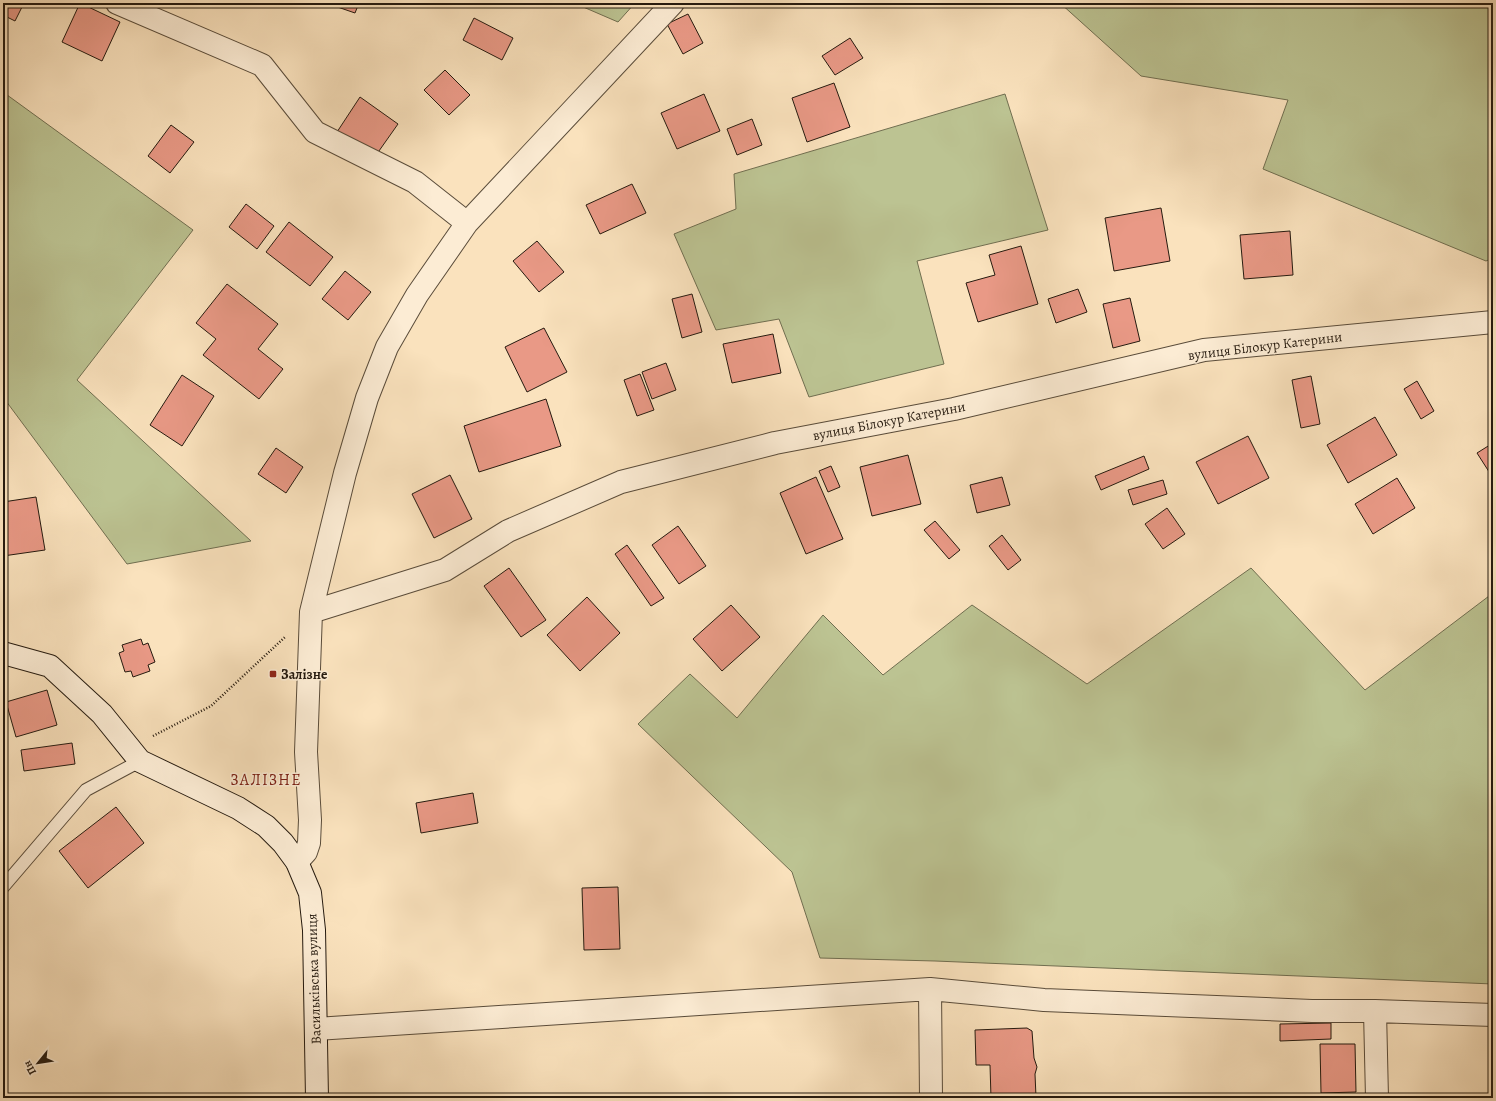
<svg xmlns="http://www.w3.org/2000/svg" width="1496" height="1101" font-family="Alegreya,serif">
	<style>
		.green { fill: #bcc392; stroke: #706e50 }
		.building { fill: #e99986; stroke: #251a0f }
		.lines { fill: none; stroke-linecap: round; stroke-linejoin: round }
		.lane-casing { stroke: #5a4c3a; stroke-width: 14 }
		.street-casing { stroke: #5a4c3a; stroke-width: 24 }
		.secondary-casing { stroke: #251a0f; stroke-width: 24 }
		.path { stroke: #251a0f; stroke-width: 2.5; stroke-dasharray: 1 2; stroke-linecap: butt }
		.lane { stroke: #fcecd4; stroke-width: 12 }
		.street { stroke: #fcecd4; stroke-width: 22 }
		.secondary { stroke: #fcecd4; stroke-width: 22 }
		.poi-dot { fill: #8f2418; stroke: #fcecd4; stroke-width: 1.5 }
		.labels { text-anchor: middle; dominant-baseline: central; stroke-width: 3; stroke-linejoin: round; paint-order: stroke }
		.street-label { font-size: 14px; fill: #251a0f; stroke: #fcecd4 }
		.poi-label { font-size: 14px; font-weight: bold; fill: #251a0f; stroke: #fcecd4; text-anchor: start }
		.quarter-label { font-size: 16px; letter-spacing: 1px; fill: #7a1f14; stroke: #fcecd4 }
	</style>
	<rect width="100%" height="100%" fill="#fae2bd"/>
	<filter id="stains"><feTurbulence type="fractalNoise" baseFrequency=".005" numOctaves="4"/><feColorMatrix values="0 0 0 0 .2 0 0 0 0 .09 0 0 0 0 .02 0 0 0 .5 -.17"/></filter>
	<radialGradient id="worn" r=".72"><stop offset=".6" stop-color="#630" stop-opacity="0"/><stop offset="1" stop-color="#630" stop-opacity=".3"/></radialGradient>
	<!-- green -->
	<path class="green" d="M574 3H635L618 22Z
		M1060 3H1493V258L1486 261 1263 169 1288 100 1141 76Z
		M3 92 193 230 77 380 251 541 127 564 3 397Z
		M1005 94 1048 230 917 261 944 364 809 397 779 319 716 330 674 234 736 209 734 174Z
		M1251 568 1365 690 1493 593V984L935 961 820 958 792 872 638 724 690 674 737 718 823 615 883 675 972 605 1087 684Z"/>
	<!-- building -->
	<path class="building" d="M3 3H24L15 21 3 15Z
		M80 3 120 22 102 61 62 42Z
		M326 3H359L355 13Z
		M688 14 703 43 683 54 667 24Z
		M474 18 513 38 502 60 463 40Z
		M850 38 863 58 835 75 822 56Z
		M445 70 470 95 449 115 424 90Z
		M834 83 850 127 807 142 792 98Z
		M704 94 720 131 677 149 661 113Z
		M360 97 398 124 374 158 337 132Z
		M752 119 762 145 737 155 727 129Z
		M171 125 194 142 170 173 148 156Z
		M632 184 646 213 600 234 586 205Z
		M246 204 274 226 257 249 229 227Z
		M1161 208 1170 261 1114 271 1105 218Z
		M289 222 333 257 310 286 266 252Z
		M1290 231 1293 275 1244 279 1240 235Z
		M537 241 564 272 539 292 513 261Z
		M1021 246 1038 304 978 322 966 283 995 275 989 255Z
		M345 271 371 292 348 320 322 299Z
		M227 284 278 324 258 349 283 369 259 399 203 355 216 339 196 323Z
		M1078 289 1087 312 1056 323 1048 299Z
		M692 294 702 332 682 338 672 299Z
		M1130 298 1140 341 1113 348 1103 304Z
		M544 328 567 372 527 392 505 347Z
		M773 334 781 373 732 383 723 344Z
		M666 363 676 390 652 399 642 372Z
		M640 374 654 410 637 416 624 380Z
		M182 375 214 396 182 446 150 425Z
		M1311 376 1320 424 1301 428 1292 380Z
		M1417 381 1434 411 1421 419 1404 389Z
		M546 399 561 446 479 472 464 426Z
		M1375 417 1397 455 1348 483 1327 445Z
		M1248 436 1269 478 1218 504 1196 462Z
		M1493 443V478L1477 453Z
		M276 448 303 467 286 493 258 474Z
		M908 455 921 504 872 516 860 467Z
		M1144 456 1149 469 1101 490 1095 476Z
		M831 466 840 487 828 492 819 471Z
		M450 475 472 519 434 538 412 494Z
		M816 477 843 539 806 554 780 493Z
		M1002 477 1010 505 977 513 970 485Z
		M1397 478 1415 508 1373 534 1355 504Z
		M1163 480 1167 494 1133 505 1128 490Z
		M36 497 45 550 3 556V502Z
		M1167 508 1185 534 1163 549 1145 524Z
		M935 521 960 550 949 559 924 530Z
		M678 526 706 566 679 584 652 545Z
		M1002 535 1021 560 1008 570 989 546Z
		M627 545 664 598 651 606 615 554Z
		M509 568 546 620 521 637 484 586Z
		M587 597 620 633 580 671 547 635Z
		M731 605 760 637 722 671 693 639Z
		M141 639 143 645 148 643 155 662 148 665 150 671 133 677 131 671 125 672 119 653 124 651 122 645Z
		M47 690 57 725 16 737 6 702Z
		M72 743 75 764 24 771 21 750Z
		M473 793 478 823 421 833 416 803Z
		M116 807 144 843 88 888 59 851Z
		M618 887 620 949 584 950 582 888Z
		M1331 1023V1039L1280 1041V1024Z
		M1027 1028 1032 1031 1034 1058 1037 1067 1035 1074 1036 1097 1034 1098H991L990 1065H976L975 1030Z
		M1320 1044H1355L1356 1092 1321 1093Z"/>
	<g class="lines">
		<!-- lane casing -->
		<g class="lane-casing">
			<path id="lane" d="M3 887 86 790 140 761"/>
		</g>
		<!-- street casing -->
		<g class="street-casing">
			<path id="street" d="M117 3 262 65 315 132 415 182 467 223
				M311 612 445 570 508 531 621 482 775 443 954 409 1204 350 1493 322
				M297 862 306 852 309 843 310 820 306 752 311 612 345 473 367 398 387 347 417 295 467 223 673 3
				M930 989 931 1098
				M1375 1011 1377 1098
				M316 1029 930 989 1044 1000 1312 1011H1375L1493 1015"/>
		</g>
		<!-- secondary casing -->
		<g class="secondary-casing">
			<path id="secondary" d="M3 653 50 666 102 714 140 761 238 808 266 826 283 843 297 862 310 893 314 930 317 1098"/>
		</g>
		<!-- path -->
		<path class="path" d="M153 736 211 706 285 637"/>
		<!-- lane -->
		<use href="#lane" class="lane"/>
		<!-- street -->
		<use href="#street" class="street"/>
		<!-- secondary -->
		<use href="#secondary" class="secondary"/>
	</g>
	<!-- markers -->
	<rect class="poi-dot" x="269" y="670" width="8" height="8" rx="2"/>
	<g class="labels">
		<!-- street labels -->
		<g class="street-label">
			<text transform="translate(1265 346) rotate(-7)">вулиця Білокур Катерини</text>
			<text transform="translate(889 421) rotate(-11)">вулиця Білокур Катерини</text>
			<text transform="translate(314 979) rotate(-92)">Васильківська вулиця</text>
		</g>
		<!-- poi labels -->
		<g class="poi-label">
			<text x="281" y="674">Залізне</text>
		</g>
		<!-- quarter labels -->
		<g class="quarter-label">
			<text x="266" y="780">ЗАЛІЗНЕ</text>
		</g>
	</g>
	<!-- margin -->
	<rect width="1496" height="1101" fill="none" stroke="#fae2bd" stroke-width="16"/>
	<rect x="4" y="4" width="1488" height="1093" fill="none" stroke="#251a0f" stroke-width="2"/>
	<rect x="8" y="8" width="1480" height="1085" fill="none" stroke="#251a0f"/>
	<!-- north arrow -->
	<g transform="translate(38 1063) rotate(240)" stroke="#fcecd4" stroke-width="3" paint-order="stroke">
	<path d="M0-3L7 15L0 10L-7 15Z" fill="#251a0f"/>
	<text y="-6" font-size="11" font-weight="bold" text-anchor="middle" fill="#251a0f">Пн</text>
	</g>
	<rect width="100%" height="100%" filter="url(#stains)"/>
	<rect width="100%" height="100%" fill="url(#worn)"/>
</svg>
